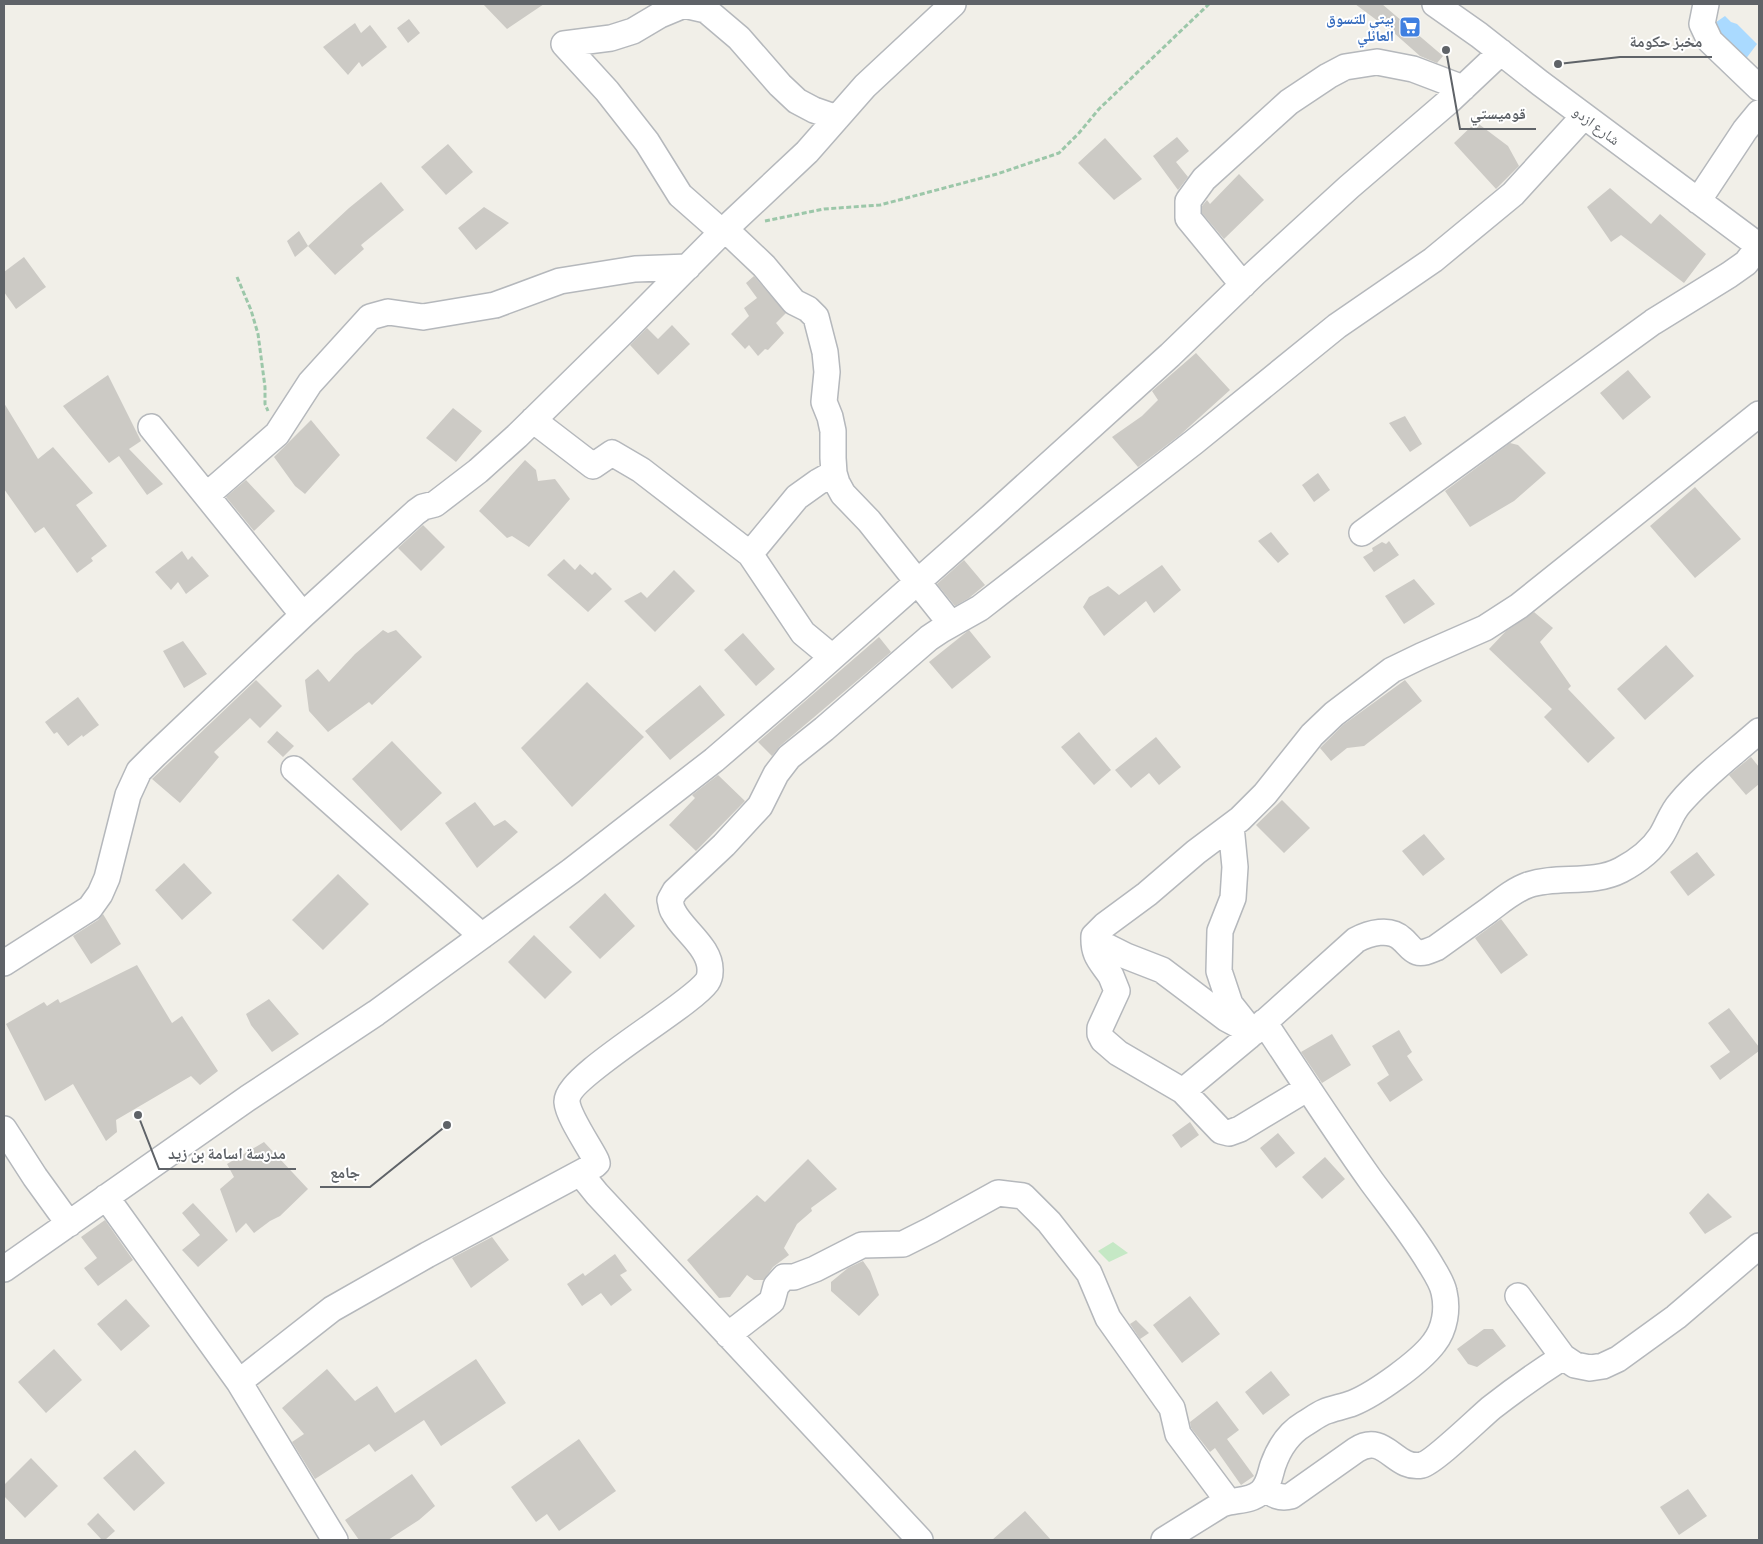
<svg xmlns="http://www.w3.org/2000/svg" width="1763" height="1544" font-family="Commissioner,'Noto Naskh Arabic',sans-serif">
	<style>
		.green { fill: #c5e8c5 }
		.water { fill: #aadaff }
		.building { fill: #cccac5 }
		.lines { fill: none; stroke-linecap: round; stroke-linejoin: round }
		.minor-casing { stroke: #b5b8bc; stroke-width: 28 }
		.path { stroke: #9cc7a9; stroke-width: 3; stroke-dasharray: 5 2.5; stroke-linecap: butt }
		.minor { stroke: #fff; stroke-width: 25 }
		.labels { text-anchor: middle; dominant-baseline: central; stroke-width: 4; stroke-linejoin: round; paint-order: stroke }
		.shop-label { font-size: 15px; font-weight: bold; fill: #366cbe; stroke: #fff; text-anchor: end }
		.street-label { font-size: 15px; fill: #5f6368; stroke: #fff }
		.leader { fill: none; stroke: #5f6368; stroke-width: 2 }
		.callout-dot { fill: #5f6368; stroke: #fff; stroke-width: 2 }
		.callout-label { font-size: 16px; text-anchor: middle; font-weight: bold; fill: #5f6368; stroke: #fff; stroke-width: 4; stroke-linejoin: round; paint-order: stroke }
	</style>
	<rect width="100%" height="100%" fill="#f1efe8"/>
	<!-- green -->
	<path class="green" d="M1113 1242 1128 1253 1109 1262 1098 1251Z"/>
	<!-- water -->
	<path class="water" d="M1725 16 1731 22 1737 24 1757 44 1745 60 1709 27Z"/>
	<!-- building -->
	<path class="building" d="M483 4H544L507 29Z
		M1355 4H1382L1443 56 1437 63 1420 56 1394 33Z
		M409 19 420 33 408 43 397 28Z
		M355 23 361 33 370 25 387 47 362 67 359 62 348 75 323 47Z
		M1476 122 1508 146 1519 166 1496 189 1454 143Z
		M1177 137 1189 151 1176 162 1188 177 1178 190 1153 156Z
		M1105 138 1142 179 1114 200 1078 163Z
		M448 144 473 172 446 195 421 167Z
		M1239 174 1264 200 1224 239 1202 213V206L1207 200 1210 204Z
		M381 182 404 210 361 245 364 249 335 275 308 246 349 208Z
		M1610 188 1651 224 1660 214 1706 254 1684 283 1621 235 1611 242 1587 207Z
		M484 207 509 223 476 250 458 228Z
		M299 231 308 246 295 257 287 241Z
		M24 257 46 287 16 309 4 292V272Z
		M754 276 786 313 776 323 784 333 768 350 765 349 758 356 749 345 745 349 731 334 749 316 744 308 757 298 746 283Z
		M672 325 690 344 658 375 630 345 647 328 658 339Z
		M1196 353 1230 390 1180 435 1138 467 1112 437 1142 416 1158 400 1152 391Z
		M1628 370 1651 397 1623 420 1600 393Z
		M108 375 141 441 129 449 163 484 147 495 119 456 109 463 63 406Z
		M4 403 38 459 53 447 93 493 76 505 107 546 91 558 93 561 77 573 44 527 35 533 4 489Z
		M453 408 482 431 456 462 426 438Z
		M1405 416 1422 444 1410 452 1389 423Z
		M311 420 340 455 305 494 295 486 274 457Z
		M1510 443 1518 445 1546 473 1514 501 1470 527 1445 491Z
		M525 460 536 470 538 481 555 479 570 499 529 547 512 536 507 538 479 511Z
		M1318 473 1330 490 1314 502 1302 485Z
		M246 480 275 511 254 531 226 497Z
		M1695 487 1741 539 1695 578 1650 526Z
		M423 525 445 547 421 571 398 548Z
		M1271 532 1289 554 1278 563 1258 541Z
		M1389 541 1399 555 1374 572 1363 557 1373 551 1372 548 1382 542 1386 544Z
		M182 551 188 560 192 556 209 576 186 594 178 582 171 590 155 572Z
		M564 559 575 570 580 564 592 575 595 572 612 589 588 612 547 575Z
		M964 560 985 585 969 598 955 606 937 584Z
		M1162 565 1181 590 1154 613 1146 601 1104 636 1083 607 1089 597 1108 586 1119 595Z
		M674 570 695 591 655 632 624 601 641 592 647 598Z
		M1414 579 1435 604 1404 624 1385 596Z
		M1534 612 1553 628 1540 642 1571 686 1568 689 1615 738 1588 763 1544 717 1552 709 1489 649 1506 631Z
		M383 630 388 633 396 630 422 657 372 705 369 702 328 732 309 711 305 680 318 669 329 682 355 654Z
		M969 630 991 657 952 689 929 662Z
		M743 633 775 669 756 686 724 650Z
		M879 637 891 652 780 746 772 756 758 742Z
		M183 641 207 674 184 688 163 651Z
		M1666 645 1694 676 1645 720 1617 689Z
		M256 680 282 706 260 728 250 718 214 752 219 757 180 803 152 779Z
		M1405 680 1422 701 1364 746 1347 748 1331 761 1320 748 1343 725Z
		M587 682 644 737 572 807 521 748Z
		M700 685 725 715 670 760 645 731Z
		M78 697 99 725 83 737 82 735 68 746 57 732 54 734 45 722Z
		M277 731 294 746 283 757 267 742Z
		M1079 732 1111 770 1094 785 1061 747Z
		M1156 737 1181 767 1159 785 1149 773 1131 788 1115 770Z
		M392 741 442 793 401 831 352 779Z
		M1751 757 1759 767V784L1746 795 1729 775Z
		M718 775 745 801 696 851 669 825 695 798 692 795Z
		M1282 800 1310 828 1284 853 1256 825Z
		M475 802 494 826 505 820 518 832 477 868 445 823Z
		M1424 834 1445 859 1423 876 1402 851Z
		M1697 852 1715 875 1688 896 1670 872Z
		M184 863 212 893 182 920 155 890Z
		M338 874 369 904 323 950 292 920Z
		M605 893 635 926 600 959 569 927Z
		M103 914 121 944 91 964 73 936 98 920Z
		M1501 919 1528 955 1501 974 1475 938Z
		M534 935 572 972 545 999 508 962Z
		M137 965 172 1023 182 1016 218 1071 200 1085 191 1076 116 1120 117 1132 106 1141 73 1084 45 1101 6 1024 44 1002 47 1006 58 999 60 1003Z
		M269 999 299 1034 272 1052 251 1025 246 1014Z
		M1729 1008 1759 1047V1051L1720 1080 1710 1066 1730 1052 1708 1023Z
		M1399 1030 1412 1052 1407 1056 1423 1080 1390 1102 1377 1083 1389 1075 1372 1046Z
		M1332 1034 1351 1065 1322 1083 1301 1052Z
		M1190 1122 1199 1135 1181 1148 1172 1135Z
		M1278 1133 1295 1153 1276 1168 1260 1148Z
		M264 1142 308 1189 280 1216 270 1221 254 1233 246 1223 236 1233 220 1189 234 1177 227 1164Z
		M1325 1157 1345 1179 1322 1199 1302 1177Z
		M808 1159 837 1189 811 1208 812 1211 797 1224 784 1248 789 1255 773 1267 764 1280H754L747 1275 730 1297 719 1298 687 1260 757 1195 765 1202Z
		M1708 1193 1732 1217 1705 1234 1689 1213Z
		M193 1203 228 1240 198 1267 182 1250 200 1235 182 1213Z
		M105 1220 133 1260 98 1286 84 1268 97 1258 81 1237Z
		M492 1237 509 1260 471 1288 452 1258Z
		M615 1254 627 1271 620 1275 632 1290 611 1306 601 1293 582 1306 567 1284 583 1273 585 1276Z
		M863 1261 870 1271 879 1295 859 1316 831 1291V1282L848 1268Z
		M1190 1296 1220 1334 1182 1363 1153 1325Z
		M126 1299 150 1326 121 1351 97 1324Z
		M1136 1320 1149 1333 1140 1339 1130 1324Z
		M1484 1329H1493L1506 1346 1477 1367 1468 1364 1457 1349Z
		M54 1349 82 1380 46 1413 18 1382Z
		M476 1359 506 1403 441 1446 424 1420 375 1452 369 1444 315 1479 292 1442 304 1434 282 1408 327 1369 355 1401 377 1386 395 1413Z
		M1271 1371 1290 1395 1263 1415 1245 1392Z
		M1217 1401 1239 1430 1227 1439 1254 1476 1241 1485 1215 1448 1210 1452 1191 1428 1190 1422Z
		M579 1439 616 1491 559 1531 547 1514 536 1522 511 1487Z
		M135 1450 165 1483 134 1511 103 1478Z
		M31 1458 58 1486 25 1518 4 1496V1485Z
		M412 1474 435 1506 419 1520 388 1540H359L345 1520Z
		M1688 1489 1707 1516 1679 1535 1660 1507Z
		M1025 1511 1051 1540H992Z
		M98 1513 115 1531 105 1540H102L87 1524Z"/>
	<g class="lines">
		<!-- minor casing -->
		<g class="minor-casing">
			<path id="minor" d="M1435 4 1479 35 1540 83 1759 246
				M1706 4 1702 24 1710 41 1759 88
				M564 44 611 38 633 31 660 15 684 5 706 10 739 38 780 85 797 101 814 110 837 118
				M564 44 607 91 647 142 680 195 722 232
				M1698 201 1745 130 1759 113
				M725 229 764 266 794 302 808 309 816 317 825 352 827 372 824 402 830 417 833 431V458L834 473 837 483 843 494 869 521 951 624
				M1243 285 1188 218V201L1204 179 1289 102 1328 76 1345 67 1377 62 1413 69 1463 88
				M533 420 593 466 612 453 641 470 750 554 803 633 832 657
				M151 427 303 615
				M207 495 277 434 310 383 370 317 388 312 423 317 495 305 560 281 635 269 688 267
				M1362 533 1653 322 1729 275 1746 263 1759 246
				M750 554 797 497 818 482 834 473
				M294 769 482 936
				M1231 826 1235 867 1233 898 1220 931 1219 971 1230 1004 1253 1033
				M1094 940 1126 956 1162 970 1227 1019 1242 1027
				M4 963 90 908 100 894 107 878 128 795 139 771 155 755 303 615 416 512 423 507 435 504 478 471 517 436 625 330 725 229 807 152 865 86 953 4
				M1308 1088 1240 1129 1229 1133 1221 1131 1183 1091 1118 1053 1103 1040 1100 1034V1028L1117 991C1115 986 1113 981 1111 976 1101 961 1093 956 1094 936L1105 925 1147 894 1196 852 1240 819 1265 794 1312 735 1334 714 1392 670 1421 656 1485 628 1519 606 1759 414
				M1183 1091 1248 1037 1356 940C1369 933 1390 927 1402 939 1407 943 1411 950 1417 952 1423 954 1431 950 1436 948 1454 935 1472 922 1489 910 1501 901 1514 890 1528 885 1558 875 1592 885 1621 870 1636 862 1652 850 1661 836 1668 825 1671 813 1680 803 1703 776 1733 754 1759 731
				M4 1129 35 1177 69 1224
				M580 1173 597 1194 920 1540
				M106 1197 239 1382 335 1540
				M4 1269 248 1098 376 1013 571 871 714 760 800 686 992 516 1170 355 1255 273 1349 187 1448 102 1501 52
				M1518 1296 1563 1357 1575 1365 1590 1368 1603 1366 1618 1359 1676 1317 1759 1246
				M728 1335 772 1301 776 1286 784 1277H794L815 1269 862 1245 903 1244 931 1230 998 1193 1023 1196 1049 1222 1089 1273 1108 1318 1172 1408 1178 1434 1228 1501
				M239 1382 332 1309 427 1255 595 1165 597 1163 596 1160C589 1146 568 1116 567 1102 565 1076 688 1008 707 982 709 979 710 975 710 972 712 948 682 930 673 911 671 908 671 903 670 900L675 891 724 845 760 806 776 774 789 757 824 729 929 638 941 630 980 608 1194 442 1337 326 1433 260 1513 194 1584 116
				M1265 1488C1273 1495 1280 1499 1291 1496L1356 1450C1385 1431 1395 1471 1422 1465 1434 1462 1478 1419 1491 1408 1514 1390 1538 1373 1563 1357
				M1164 1540 1222 1504C1235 1499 1250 1502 1261 1492 1269 1485 1270 1474 1273 1465 1279 1448 1289 1433 1304 1424 1311 1420 1317 1415 1324 1412 1333 1408 1343 1407 1353 1403 1375 1394 1420 1362 1434 1343 1445 1329 1448 1309 1444 1292 1442 1282 1435 1272 1429 1262 1412 1234 1392 1209 1372 1182 1335 1130 1300 1076 1264 1022"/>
		</g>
		<!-- path -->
		<path class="path" d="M765 221 824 209 880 205 997 174 1059 153 1079 133 1099 109 1209 4
			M237 277 251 310 258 334 265 387V404L268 411"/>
		<!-- minor -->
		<use href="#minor" class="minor"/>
	</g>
	<!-- icons -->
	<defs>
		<g id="supermarket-square" transform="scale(1.125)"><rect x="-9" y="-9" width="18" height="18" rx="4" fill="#3f7fe0" stroke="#fff"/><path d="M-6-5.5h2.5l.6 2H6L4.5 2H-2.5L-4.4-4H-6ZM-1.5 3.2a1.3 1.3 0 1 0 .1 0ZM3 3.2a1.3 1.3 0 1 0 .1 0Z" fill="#fff"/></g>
	</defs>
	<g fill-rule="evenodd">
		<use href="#supermarket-square" x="1410" y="27"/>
	</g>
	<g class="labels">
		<!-- shop labels -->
		<g class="shop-label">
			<text x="1394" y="18">بيتي للتسوق<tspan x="1394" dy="17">العائلي</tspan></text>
		</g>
		<!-- street labels -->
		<g class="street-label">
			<text transform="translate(1597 125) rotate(37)">شارع ازدو</text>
		</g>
	</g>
	<!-- callouts -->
	<path class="leader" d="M1558 64L1620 57H1712M1446 50L1460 129H1536M138 1115L159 1169H296M447 1125L370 1187H320"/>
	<g class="callout-dot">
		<circle cx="1558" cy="64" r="5"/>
		<circle cx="1446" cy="50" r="5"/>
		<circle cx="138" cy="1115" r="5"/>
		<circle cx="447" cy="1125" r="5"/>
	</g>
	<g class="callout-label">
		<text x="1666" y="47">مخبز حكومة</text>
		<text x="1498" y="119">قوميستي</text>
		<text x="227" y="1159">مدرسة اسامة بن زيد</text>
		<text x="345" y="1178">جامع</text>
	</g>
	<!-- border -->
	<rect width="1763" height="1544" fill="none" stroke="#5f6368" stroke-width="10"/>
</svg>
